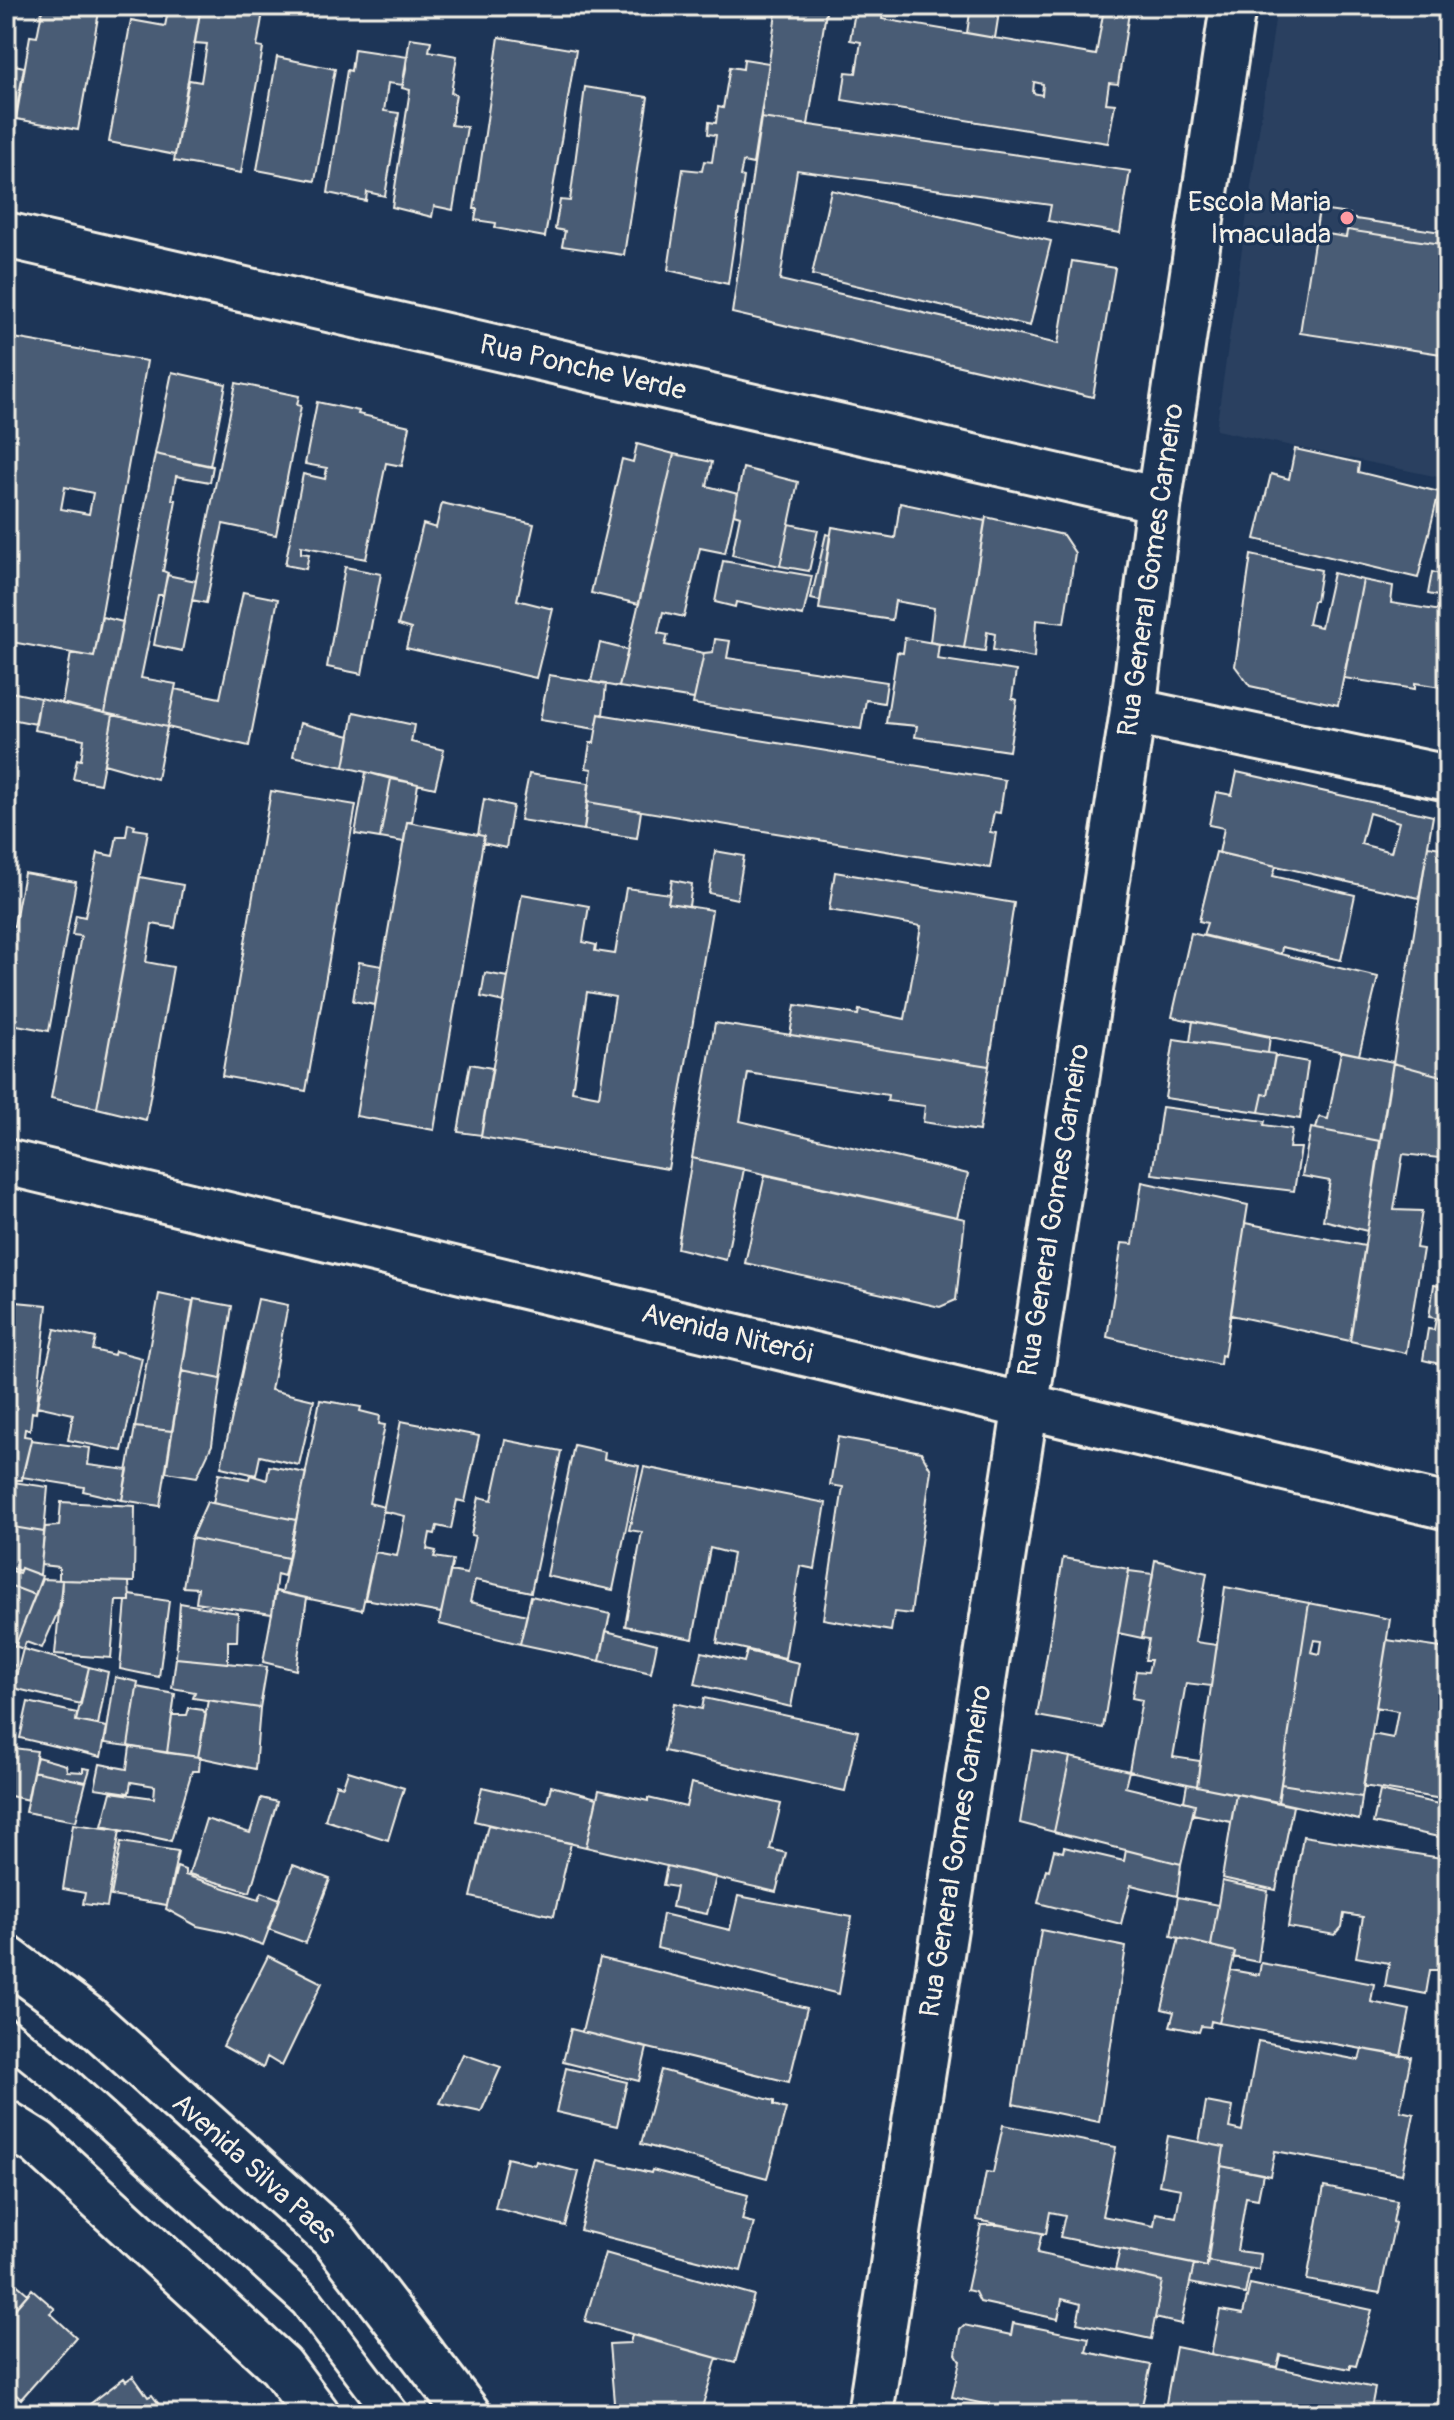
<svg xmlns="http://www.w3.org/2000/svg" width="1454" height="2420" font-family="Pangolin,sans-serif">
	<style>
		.built { fill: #2a4060 }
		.building { fill: #485b74; stroke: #f4f1e8; stroke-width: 2; fill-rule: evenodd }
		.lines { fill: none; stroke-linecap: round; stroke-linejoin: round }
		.lane-casing { stroke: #f4f1e8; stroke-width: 38 }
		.street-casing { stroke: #f4f1e8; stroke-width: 50 }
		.secondary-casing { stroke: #f4f1e8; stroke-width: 50 }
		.lane { stroke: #1d3557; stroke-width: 32 }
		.street { stroke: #1d3557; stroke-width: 44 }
		.secondary { stroke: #1d3557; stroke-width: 44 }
		.poi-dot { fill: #ff9aa2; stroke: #1d3557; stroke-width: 3 }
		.labels { text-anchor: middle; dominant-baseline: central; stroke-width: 6; stroke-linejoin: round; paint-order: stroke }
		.poi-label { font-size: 28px; fill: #f4f1e8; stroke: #1d3557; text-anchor: end }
		.street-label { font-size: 28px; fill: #f4f1e8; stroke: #1d3557 }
	</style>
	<rect width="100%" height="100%" fill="#1d3557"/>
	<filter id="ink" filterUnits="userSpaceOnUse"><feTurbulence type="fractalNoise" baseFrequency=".0125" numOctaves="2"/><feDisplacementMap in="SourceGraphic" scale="16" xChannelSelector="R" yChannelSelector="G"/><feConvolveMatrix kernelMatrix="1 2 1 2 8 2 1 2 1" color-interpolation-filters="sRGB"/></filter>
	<g filter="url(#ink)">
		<!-- built -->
		<path class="built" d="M1277 6H1448V479L1216 430Z"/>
		<!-- building -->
		<path class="building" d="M6 6H14L6 53Z
			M43 6H100L78 130 16 119 30 36 37 37Z
			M169 6H201L175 155 109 142 131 20 165 26Z
			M201 6H264L257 47 263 48 241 173 174 161 189 80 201 82 207 44 195 43Z
			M777 6H827L808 125 761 118Z
			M856 6H884L882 19 1096 55 1103 14 1055 6H1130L1118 84 1109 83 1106 103 1115 104 1108 143 842 100 846 72 856 73 861 42 850 40ZM1034 82 1043 84 1042 95 1033 93Z
			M971 6H1000L995 38 967 33Z
			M499 37 576 50 545 237 495 228 496 223 475 220 477 209H474Z
			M410 38 431 41 429 51 457 56 451 93 456 94 451 125 467 127 453 210 434 206 432 217 392 207 410 90 402 88Z
			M354 49 408 57 403 85 388 83 384 111 399 113 385 196 367 192 366 201 328 193 347 70 351 71Z
			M277 57 335 69 315 181 257 170Z
			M744 59 769 63 753 164 743 162 740 176 744 177 728 284 668 270 683 169 702 171 704 161 712 162 716 135 708 134 709 122 716 123 718 107 723 108 730 67 743 69Z
			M6 63 24 67 16 113 6 111Z
			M585 87 648 97 624 255 562 246 565 231 555 229 560 200 570 201Z
			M761 118 1130 171 1120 233 1048 221 1051 205 797 170 780 280 1058 344 1072 261 1115 268 1093 397 732 313Z
			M831 190 1051 241 1030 326 812 275Z
			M1319 210 1350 214 1347 230 1448 245V355L1300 333Z
			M1319 210 1350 214 1346 237 1315 232Z
			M1349 218 1448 233V245L1347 230Z
			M14 338 147 361 94 657 6 641V382ZM65 487 93 493 89 514 61 509Z
			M172 372 226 384 210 466 155 454Z
			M236 383 299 396 297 405 301 406 276 535 223 524 206 603 192 600Z
			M317 402 359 411 358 414 410 426 402 466 386 463 366 559 301 546V553L309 554 306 569 285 565 303 474 325 479 327 468 305 464Z
			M637 444 674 454 639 604 591 593 622 459 633 462Z
			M1295 449 1359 463 1358 472 1439 492 1418 578 1255 539 1271 474 1289 479Z
			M155 454 213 466 210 482 176 476 172 500H176L163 571 168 573 163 595H158L141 678 176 684 167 727 105 713Z
			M674 454 712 462 707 486 738 494 725 553 700 548 684 617 663 612 658 633 668 635 665 645 704 653 694 699 619 687Z
			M743 468 798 482 780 566 732 555 740 516 734 514Z
			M442 503 534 524 517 600 553 609 536 678 406 648 411 629 398 625 423 524 436 528Z
			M900 503 985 521 964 648 930 642 934 608 895 601 892 620 819 609 832 527 895 538Z
			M986 517 1063 535 1075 553 1064 623 1036 620 1034 658 993 650 995 634 987 632 985 651 964 648Z
			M789 524 818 530 809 571 780 566Z
			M826 534 830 535 820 601 811 599Z
			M1251 555 1321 570 1316 601H1313L1308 624 1321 627 1333 573 1363 580 1338 705 1250 686 1235 666Z
			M723 561 812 576 803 616 736 602 735 607 715 602Z
			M345 567 381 574 362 674 327 667Z
			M1432 572 1448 576V598L1428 594Z
			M167 575 196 581 182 651 154 645Z
			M1363 580 1393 586 1391 603 1448 612V688L1415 683V689L1344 678Z
			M243 592 278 599 249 746 167 727 175 689 220 698Z
			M102 617 123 622 105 713 62 704 71 653 94 657Z
			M905 638 939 644 937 659 1016 671 1012 698 1017 700 1009 751 915 737 917 726 886 723 897 652 903 653Z
			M715 639 730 641 727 658 887 682 884 703 866 700 861 729 693 704 704 653 713 652Z
			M600 643 628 650 619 687 591 682Z
			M549 675 606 684 603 715 599 714 596 729 540 720Z
			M6 691 40 698 36 724 6 718Z
			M40 698 113 715 100 784 73 779 77 759 81 760 84 739 34 730Z
			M354 712 414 725 411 742 444 750 435 788 344 767Z
			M599 714 1005 780 1000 813 994 812 990 832 996 833 990 868 587 802 592 769 586 768 590 743H594Z
			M113 715 167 727 157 779 104 764Z
			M300 723 350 736 344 767 293 756Z
			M366 772 391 779 380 838 355 834Z
			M1237 772 1433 816 1419 898 1219 853 1224 828 1209 825 1216 792 1232 795ZM1369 813 1399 822 1391 852 1361 844Z
			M529 774 589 783 584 830 520 820Z
			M391 779 418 784 412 822H407L404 842 380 838Z
			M271 791 356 805 306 1091 222 1076Z
			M484 799 513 806 506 848 483 843 484 836 478 835Z
			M588 802 641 811 637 838 584 830Z
			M407 822 484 836 434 1130 356 1116Z
			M128 823 135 825 134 829 148 831 97 1108 51 1098 81 936 72 935 76 915 85 917 98 853 113 856 117 836H126Z
			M1428 846 1448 849V1078L1393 1063Z
			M715 851 744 856 737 899 709 893Z
			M1216 852 1276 866 1273 876 1355 895 1341 960 1282 947 1281 954 1203 935 1207 923 1199 921Z
			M835 872 1014 903 989 1066 790 1035 795 1005 858 1015 859 1010 905 1019 921 926 829 910Z
			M24 873 76 882 49 1031 6 1023V925L14 926Z
			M140 877 183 885 175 928 152 924 146 962 173 967 146 1120 97 1108Z
			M672 880 692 884 689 906 668 903Z
			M626 888 670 894 668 903 712 910 668 1169 481 1137 522 894 589 906 583 942 596 945 595 951 615 954ZM587 992 615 997 599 1096 572 1091Z
			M1191 933 1378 977 1359 1055 1172 1017Z
			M359 962 382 966 375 1005 353 1001Z
			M485 973 508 977 504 1002 481 997Z
			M1193 1021 1270 1036 1268 1053 1190 1042Z
			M715 1023 989 1066 979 1131 923 1122 925 1106 887 1101 888 1095 748 1073 740 1121 968 1174 957 1217 692 1158Z
			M1174 1039 1275 1054 1268 1095 1263 1094 1259 1112 1165 1098Z
			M1341 1051 1393 1062 1380 1141 1316 1129 1319 1117 1328 1119Z
			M1275 1056 1308 1062 1300 1119 1259 1112 1263 1094 1268 1095Z
			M1393 1063 1448 1078V1159L1403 1154 1394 1210 1422 1211 1416 1248 1423 1249 1406 1353 1350 1341Z
			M470 1064 492 1068 481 1135 458 1132Z
			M1162 1107 1265 1121 1264 1125 1292 1129 1289 1148H1301L1294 1191 1152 1174Z
			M1311 1128 1380 1141 1367 1231 1323 1220 1330 1181 1302 1176Z
			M692 1158 744 1169 726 1260 677 1248Z
			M765 1175 965 1219 956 1300 940 1307 745 1263Z
			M1142 1182 1248 1205 1224 1356 1221 1355 1220 1365 1107 1337 1122 1243 1133 1244Z
			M1245 1223 1365 1246 1350 1341 1231 1315Z
			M1448 1270V1366L1423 1360 1428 1329 1434 1330 1436 1318 1429 1317 1434 1285 1445 1287Z
			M159 1294 193 1301 172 1431 135 1427Z
			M194 1299 232 1306 221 1379 182 1371Z
			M258 1299 288 1305 271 1390 314 1400 299 1465 260 1456 256 1475 221 1467Z
			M6 1301 47 1305 36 1413 32 1412 30 1430 25 1429 24 1436 31 1437V1440L22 1480H6Z
			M55 1329 96 1338 93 1350 114 1355 115 1351 142 1358 122 1451 68 1440 73 1414 37 1406Z
			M182 1371 221 1379 212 1445 197 1477 166 1472Z
			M320 1400 361 1407 360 1411 380 1416 379 1424 385 1425 369 1503 384 1507 362 1610 282 1593Z
			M401 1421 479 1436 465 1502 457 1500 451 1529 437 1526 435 1534 430 1533 427 1549 436 1551 434 1557 453 1560 441 1613 365 1599 375 1552 397 1556 405 1516 383 1511Z
			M135 1427 172 1431 160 1506 122 1500Z
			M838 1437 921 1452 931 1470 911 1614 894 1612 891 1631 823 1619 843 1487 830 1485Z
			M31 1440 90 1448 88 1465 128 1470 122 1500 83 1491 84 1487 22 1477Z
			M505 1440 561 1451 531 1592 475 1580 470 1602 527 1615 520 1644 439 1624 450 1571 467 1574 475 1536 471 1535 479 1497 492 1500Z
			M574 1445 605 1452 604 1459 639 1466 613 1590 547 1576Z
			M269 1466 306 1473 296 1520 213 1503 219 1473 249 1479 250 1475 267 1480Z
			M644 1467 826 1503 815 1569 800 1566 785 1658 717 1643 733 1554 710 1548 693 1639 625 1626 642 1532 629 1530Z
			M6 1481 48 1487 44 1532 6 1526Z
			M61 1502 135 1506 134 1582 59 1580V1567L41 1565 45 1527 59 1526Z
			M207 1502 296 1520 288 1558 191 1538Z
			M7 1526 44 1532 40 1575 21 1568 20 1571 6 1566Z
			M191 1538 288 1558 284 1576 277 1574 272 1614 196 1603 198 1588 183 1587Z
			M1063 1558 1129 1569 1103 1728 1037 1716Z
			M1155 1560 1207 1573 1195 1642 1217 1645 1211 1686 1186 1683 1173 1757 1200 1761 1197 1786 1129 1771 1142 1700 1132 1698 1136 1671 1148 1672 1151 1660H1145L1149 1639 1142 1638Z
			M21 1568 42 1576 35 1595 6 1584V1569L19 1573Z
			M1129 1571 1153 1574 1142 1638 1118 1633Z
			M42 1579 62 1580 61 1605 42 1648 26 1642 23 1649 15 1646Z
			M62 1580 129 1582 130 1601H116L111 1658 55 1654Z
			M6 1584 35 1595 15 1646 6 1643Z
			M1225 1587 1309 1603 1278 1802 1197 1786Z
			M276 1591 307 1598 296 1670 263 1662Z
			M130 1595 169 1601 159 1677 120 1669 126 1601H130Z
			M531 1596 610 1614 600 1661 520 1644Z
			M180 1603 238 1613 237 1641H228V1663L176 1658Z
			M1309 1603 1390 1619 1362 1797 1281 1784ZM1314 1640 1322 1641 1320 1654 1311 1652Z
			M606 1631 657 1644 651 1673 600 1661Z
			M1387 1640 1448 1649 1445 1729 1448 1730V1800L1363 1786 1372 1734 1393 1738 1398 1711 1376 1707Z
			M23 1649 89 1667 81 1704 13 1688Z
			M747 1651 799 1663 791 1707 695 1684 702 1652 744 1662Z
			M176 1658 267 1667 260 1708 193 1698 195 1692 172 1688Z
			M6 1662 14 1665 6 1691Z
			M89 1667 108 1672 98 1725 76 1721Z
			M115 1677 138 1682 128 1746 105 1743Z
			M137 1687 175 1694 167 1753 128 1746Z
			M704 1698 858 1731 845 1791 664 1751 674 1703 702 1709Z
			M208 1700 260 1708 255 1769 198 1757Z
			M28 1702 77 1713 76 1721 107 1727 101 1757 20 1738Z
			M189 1708 203 1710 206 1715 198 1757 167 1753 172 1715H187Z
			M6 1747 37 1751 28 1800 6 1795Z
			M130 1747 200 1757 199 1771H192L171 1841 102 1826 111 1792 154 1798 155 1786 131 1782 129 1793 95 1788 100 1764 127 1769Z
			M1032 1750 1070 1757 1054 1832 1020 1823Z
			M37 1757 66 1765 67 1771 83 1772V1768L90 1769 86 1782 33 1771Z
			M1070 1757 1129 1771 1125 1787 1195 1804 1181 1864 1054 1832Z
			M33 1771 86 1782 76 1821 25 1812Z
			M348 1771 404 1788 388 1840 325 1820 336 1784 343 1786Z
			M691 1783 781 1804 770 1849 786 1853 776 1892 586 1847 599 1790 648 1801V1798L686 1807Z
			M1187 1784 1236 1794 1231 1822 1193 1814 1195 1804 1184 1801Z
			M1281 1784 1362 1797 1359 1820 1278 1802Z
			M551 1786 597 1798 586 1847 474 1821 482 1787 547 1802Z
			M1380 1791 1448 1806V1839L1373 1823Z
			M1236 1794 1293 1806 1276 1890 1222 1878Z
			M261 1798 277 1802 250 1892 189 1874 206 1819 250 1833Z
			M73 1824 120 1830 107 1907 83 1904 85 1893 63 1889Z
			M488 1825 571 1843 554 1916 471 1897Z
			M1303 1836 1448 1859V1910L1438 1970H1430L1426 1994 1385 1986 1389 1963 1356 1957 1363 1917 1344 1914 1342 1927 1335 1935 1288 1927Z
			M121 1842 178 1851 167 1905 111 1896Z
			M1064 1847 1124 1861 1126 1850 1181 1864 1177 1896 1131 1885 1121 1924 1038 1903 1046 1869 1049 1870 1054 1850 1063 1852Z
			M293 1865 330 1879 306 1943 268 1929Z
			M667 1866 716 1877 707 1914 672 1907 676 1887 663 1885Z
			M177 1867 185 1870V1875L259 1899 262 1892 280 1899 263 1945 226 1932 197 1926 166 1909Z
			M1222 1881 1268 1891 1258 1962 1233 1957 1235 1952 1211 1946Z
			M738 1896 852 1917 839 1994 657 1948 663 1914 730 1930Z
			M1178 1897 1218 1905 1211 1946 1171 1936Z
			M1041 1930 1126 1947 1099 2122 1013 2104Z
			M1179 1938 1235 1952 1219 2023 1211 2021 1210 2027 1201 2026 1199 2032 1170 2026 1174 2012 1162 2009Z
			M268 1956 322 1983 282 2066 267 2057 263 2068 223 2046Z
			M600 1958 807 2008 789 2082 582 2032Z
			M1261 1963 1374 1984 1371 2002 1410 2010 1401 2056 1219 2023 1231 1970 1259 1975Z
			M571 2029 647 2048 639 2081 563 2062Z
			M1258 2041 1359 2060 1362 2049 1411 2057 1400 2111 1414 2114 1402 2174 1275 2151 1270 2176 1221 2166 1224 2147 1199 2142 1206 2102 1233 2107 1229 2128 1242 2131Z
			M463 2054 501 2067 481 2112 440 2103Z
			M566 2068 627 2082 617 2126 556 2112Z
			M661 2070 774 2101V2105L786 2109 767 2178 641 2144Z
			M1003 2125 1116 2147 1102 2216 1154 2226 1156 2213 1176 2217 1181 2189 1159 2185 1168 2136 1224 2147 1207 2267 1060 2237 1065 2215 1050 2212 1046 2234 977 2220 986 2172 993 2173Z
			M507 2158 535 2165 536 2161 579 2172 565 2226 495 2208Z
			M598 2160 651 2173 652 2170 748 2195 742 2220 754 2223 741 2271 580 2230Z
			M1221 2166 1263 2174 1258 2199 1246 2197 1237 2251 1261 2254 1259 2270 1207 2261Z
			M1324 2187 1397 2201 1393 2222 1395 2223 1380 2293 1307 2280Z
			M981 2225H999L1042 2233 1037 2253 1162 2281 1151 2339 1077 2323 1081 2304 1062 2299 1058 2319 980 2302 975 2292 967 2290Z
			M1120 2249 1194 2264 1181 2324 1155 2318 1162 2281 1115 2270Z
			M605 2253 754 2295 735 2363 585 2321Z
			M1207 2261 1250 2269 1245 2294 1190 2283 1194 2264 1207 2267Z
			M6 2275 28 2294 6 2319Z
			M1250 2284 1372 2310 1356 2366 1350 2365V2369L1280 2355 1277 2367 1211 2354 1220 2310 1243 2314Z
			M32 2289 55 2309 50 2313 76 2337 21 2399 6 2386V2319Z
			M1013 2323 1089 2338 1086 2352 1151 2365 1140 2414H1002L1003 2408 952 2397 960 2361 956 2354 960 2329 964 2325 1011 2335Z
			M632 2335 717 2358 700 2414H615L609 2344 630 2343Z
			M1176 2347 1375 2388 1370 2414H1164Z
			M133 2376 148 2397 152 2395 166 2414H77L124 2378 126 2381Z"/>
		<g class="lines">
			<!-- lane casing -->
			<g class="lane-casing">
				<path id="lane" d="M6 2035 63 2081 307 2302 392 2414"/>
			</g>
			<!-- street casing -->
			<g class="street-casing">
				<path id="street" d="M6 235 1159 500
					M1133 711 1448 778"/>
			</g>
			<!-- secondary casing -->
			<g class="secondary-casing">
				<path id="secondary" d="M6 1162 1448 1507
					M6 1958 89 2019 334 2239 468 2414
					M6 2123 38 2143 281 2366 317 2414
					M870 2414 1133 711 1159 500 1233 6"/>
			</g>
			<!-- lane -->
			<use href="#lane" class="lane"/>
			<!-- street -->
			<use href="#street" class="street"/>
			<!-- secondary -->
			<use href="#secondary" class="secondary"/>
		</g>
	</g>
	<!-- markers -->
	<circle class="poi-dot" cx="1347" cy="218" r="8"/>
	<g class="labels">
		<!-- poi labels -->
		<g class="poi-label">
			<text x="1331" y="202">Escola Maria<tspan x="1331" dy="32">Imaculada</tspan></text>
		</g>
		<!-- street labels -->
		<g class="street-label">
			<text transform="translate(583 368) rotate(13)">Rua Ponche Verde</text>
			<text transform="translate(1151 570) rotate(-82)">Rua General Gomes Carneiro</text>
			<text transform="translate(1054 1210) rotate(-81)">Rua General Gomes Carneiro</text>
			<text transform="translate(727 1334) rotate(14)">Avenida Niterói</text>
			<text transform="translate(956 1851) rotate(-81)">Rua General Gomes Carneiro</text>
			<text transform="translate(254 2169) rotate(42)">Avenida Silva Paes</text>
		</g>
	</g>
	<!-- margin -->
	<rect width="1454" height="2420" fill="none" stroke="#1d3557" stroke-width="32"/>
	<rect x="16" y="16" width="1422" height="2388" fill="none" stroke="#f4f1e8" stroke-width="3" filter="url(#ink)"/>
</svg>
